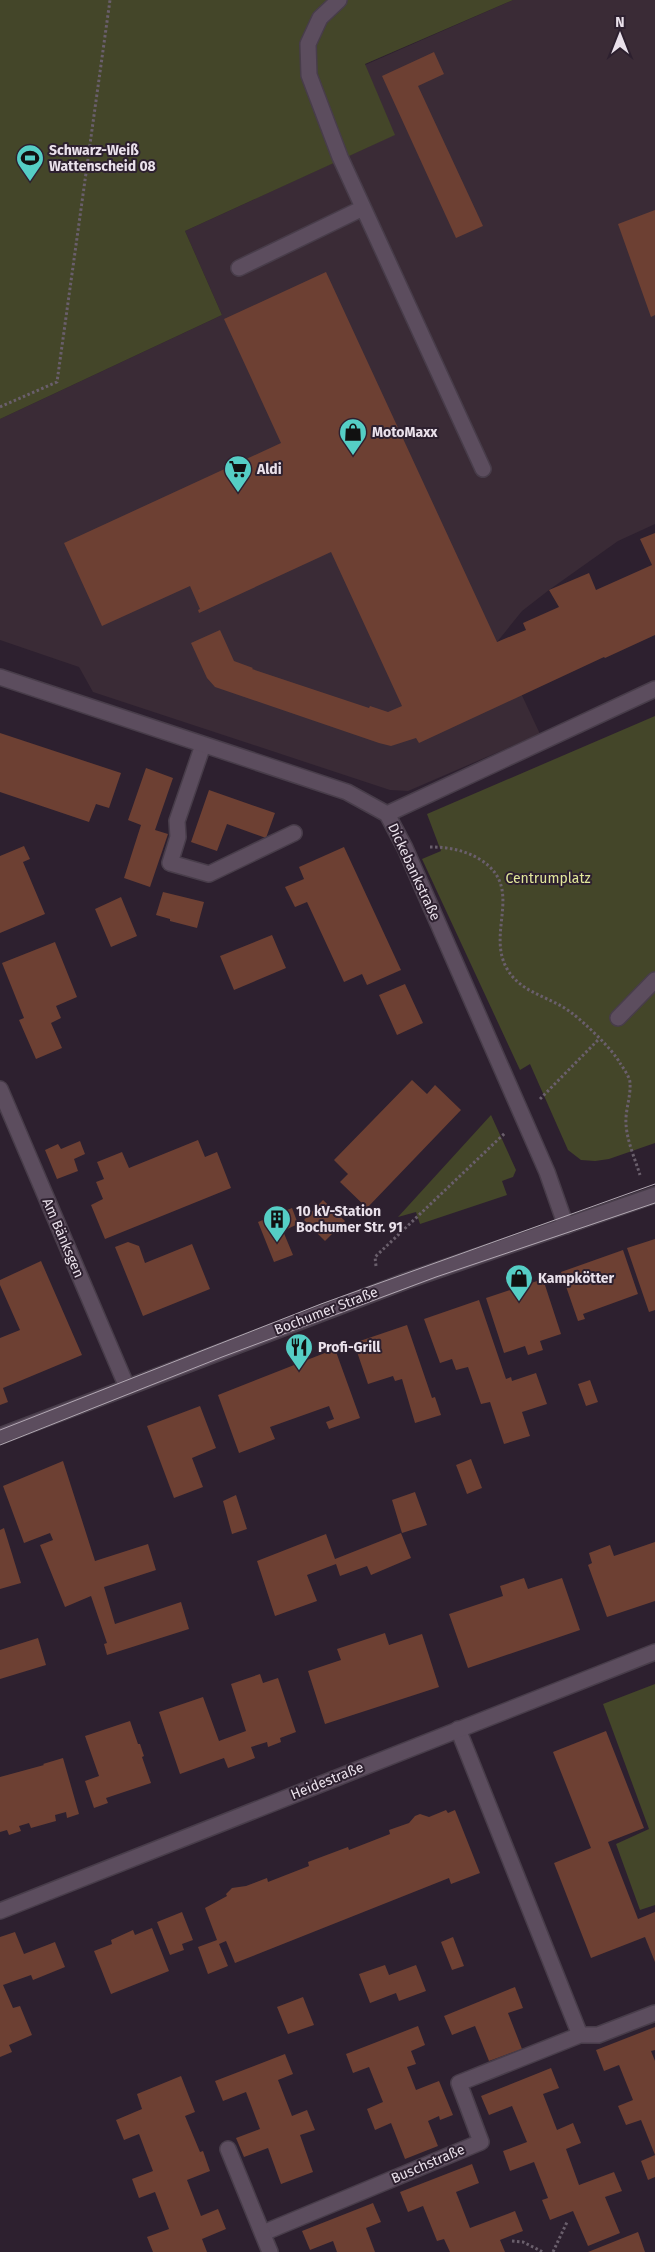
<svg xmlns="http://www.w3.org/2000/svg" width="655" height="2252" font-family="'Fira Sans',sans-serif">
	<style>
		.commercial { fill: #3a2b36 }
		.green { fill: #444629 }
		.building { fill: #6d4033 }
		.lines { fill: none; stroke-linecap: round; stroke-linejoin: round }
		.service-casing { stroke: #483d4a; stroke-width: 18 }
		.minor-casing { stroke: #483d4a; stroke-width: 18 }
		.secondary-casing { stroke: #483d4a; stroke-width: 18 }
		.path { stroke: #6a5f6c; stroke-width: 3; stroke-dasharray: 2.5 2.5; stroke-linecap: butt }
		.service { stroke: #5c4d5e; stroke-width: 15 }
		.minor { stroke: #5c4d5e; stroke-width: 15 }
		.secondary { stroke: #5c4d5e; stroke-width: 15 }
		.tram { stroke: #b1a7b2; stroke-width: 1 }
		.labels { text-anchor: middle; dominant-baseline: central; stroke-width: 4; stroke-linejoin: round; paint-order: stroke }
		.poi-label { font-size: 14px; font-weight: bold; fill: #eae1eb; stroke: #2d202f; text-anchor: start }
		.street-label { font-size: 14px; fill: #eae1eb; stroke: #2d202f }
		.park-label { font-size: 14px; fill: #e1e69a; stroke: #2d202f }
	</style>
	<rect width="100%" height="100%" fill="#2d202f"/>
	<!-- commercial -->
	<path class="commercial" d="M513 0H655V524L618 541 549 590 522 611 497 642 540 734 408 791 390 790 93 692 79 667 0 640V419L222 315 185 231 394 135 365 65Z"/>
	<!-- green -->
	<path class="green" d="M0 0H513L365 64 395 135 185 231 222 315 0 419Z
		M655 716V1143L609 1159 595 1161 581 1160 568 1150 530 1064 520 1070 422 859 441 851 427 814Z
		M491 1115 516 1170 513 1177 502 1181 507 1195 420 1224 416 1212 398 1217Z
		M655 1684V1905L640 1910 616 1844 649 1829 603 1704Z"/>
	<!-- building -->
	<path class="building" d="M434 52 444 74 418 86 483 226 456 238 382 76Z
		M655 210V315L651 317 618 224Z
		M326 272 497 642 526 630 523 623 559 607 549 590 589 573 596 590 652 565 640 539 655 533V635L605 658 604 657 419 743 416 738 391 746 379 743 215 687 207 678 191 643 220 630 234 661 253 668 252 669 369 708 370 706 388 712 402 706 331 552 199 613 198 610 200 609 190 586 102 626 64 543 281 443 224 319Z
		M0 733 121 773 109 808 96 804 89 822 0 792Z
		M146 768 173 778 155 830 168 834 150 887 124 878 141 825 128 820Z
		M209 790 275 813 266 838 227 824 217 851 191 842Z
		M24 846 30 859 23 862 45 914 0 933V856Z
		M344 847 401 970 367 985 362 974 344 982 307 902 295 907 285 887 304 879 299 867Z
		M163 892 204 902 197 928 170 921V919L156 915Z
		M121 897 137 936 111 947 95 909Z
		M272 935 286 968 234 990 220 956Z
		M55 942 77 997 56 1006 61 1018 51 1023 62 1048 36 1059 19 1020 24 1018 2 963Z
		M405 984 423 1023 397 1035 379 995Z
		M412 1080 427 1094 435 1085 461 1110 367 1208 340 1182 348 1174 334 1160Z
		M198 1140 205 1157 217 1152 231 1188 105 1239 91 1205 103 1199 96 1182 104 1179 97 1162 122 1152 129 1168Z
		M80 1141 85 1154 74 1159 78 1171 57 1179 45 1150 58 1144 61 1149Z
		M323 1200 345 1221 325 1241 304 1220Z
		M292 1208 298 1224 283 1231 293 1255 274 1262 258 1222Z
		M655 1239V1310L649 1312 627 1248Z
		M128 1242 139 1246 145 1263 192 1244 210 1289 143 1316 115 1247Z
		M623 1250 638 1294 583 1314 585 1319 578 1321 561 1272Z
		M41 1261 82 1355 3 1388 8 1402 0 1405V1338L20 1330 0 1285V1280Z
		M543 1279 561 1334 540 1341 543 1350 528 1355 525 1346 504 1353 486 1298Z
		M479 1300 506 1379 511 1377 512 1381 536 1373 547 1404 522 1412 530 1436 504 1444 490 1402 481 1404 468 1367 456 1370 452 1359 440 1363 424 1319Z
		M407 1325 432 1398 435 1397 441 1415 415 1423 402 1379 395 1381 393 1376 368 1384 354 1343Z
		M335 1349 360 1418 329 1429 326 1422 334 1419 329 1406 270 1427 275 1439 239 1453 218 1395Z
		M590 1380 598 1402 586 1406 578 1384Z
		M200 1406 216 1448 192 1458 203 1487 174 1498 147 1426Z
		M471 1459 482 1488 467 1494 456 1465Z
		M63 1461 95 1561 148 1544 156 1570 104 1587 115 1624 181 1602 189 1629 107 1655 104 1644 107 1643 91 1596 65 1607 40 1545 53 1540 50 1533 24 1543 3 1486Z
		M415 1492 427 1525 402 1533 392 1500Z
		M236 1495 247 1529 232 1534 223 1501Z
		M4 1528 21 1583 0 1589V1530Z
		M401 1533 411 1558 371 1575 367 1566 340 1576 336 1564 307 1575 317 1601 275 1616 257 1561 326 1534 335 1559Z
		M655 1542V1601L607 1617 588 1565 592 1563 589 1553 610 1545 614 1556Z
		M524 1578 528 1589 562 1578 580 1630 468 1668 449 1614 503 1596 500 1586Z
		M385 1633 389 1645 422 1634 439 1687 325 1724 308 1671 341 1660 337 1649Z
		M38 1638 46 1665 0 1679V1650Z
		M260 1674 263 1683 278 1678 296 1732 280 1738 281 1742 268 1747 267 1742 251 1747 255 1758 242 1763 228 1768 224 1758 180 1774 159 1712 203 1697 219 1741 246 1731 231 1684Z
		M130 1721 138 1744H140L144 1756 142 1757 151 1783 106 1798 108 1803 94 1808 85 1781 99 1776 85 1736Z
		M606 1731 644 1828 608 1842 638 1919 655 1912V1962L645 1937 591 1958 554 1863 591 1848 553 1752Z
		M63 1758 79 1814 67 1818 66 1812 55 1815 56 1821 31 1828 29 1823 19 1826 21 1831 9 1835 7 1830 0 1832V1777L44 1765 43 1764Z
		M446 1810 448 1813 455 1810 480 1873 451 1884 449 1878 235 1963 226 1941 219 1944 228 1966 208 1974 198 1947 217 1940 205 1908 227 1896 226 1894 232 1888 246 1886 267 1878 268 1882 309 1866 308 1862 348 1847 349 1850 390 1834 389 1830 409 1823 415 1816 420 1814 429 1817Z
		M182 1912 193 1940 182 1944 184 1950 170 1955 157 1922Z
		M152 1928 169 1971 111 1994 94 1951 112 1944 111 1940 133 1930 135 1935Z
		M15 1932 24 1954 55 1942 65 1967 33 1980 31 1975 3 1985 13 2008 20 2006 32 2035 9 2045 12 2052 0 2057V1937Z
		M453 1937 464 1966 452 1970 441 1942Z
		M385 1965 389 1975 416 1965 426 1991 399 2001 396 1993 370 2003 359 1974Z
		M515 1987 523 2008 508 2013 522 2049 489 2061 475 2026 452 2035 444 2016Z
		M303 1997 314 2025 288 2034 277 2007Z
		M418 2026 425 2045 411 2051 416 2064 407 2067 416 2090 439 2081 453 2115 440 2120 439 2116 428 2121 438 2146 405 2159 391 2123 375 2130 367 2109 383 2102 369 2067 353 2073 346 2054Z
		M655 2027V2050L651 2051 655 2061V2155L641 2120 626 2125 618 2106 633 2100 619 2065 604 2071 596 2050Z
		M285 2054 293 2074 278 2080 292 2116 307 2110 315 2130 300 2135 313 2172 281 2184 268 2148 244 2157 236 2138 260 2129 246 2092 223 2101 215 2081Z
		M551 2068 559 2088 543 2094 557 2130 573 2123 581 2143 566 2149 579 2185 614 2172 622 2191 605 2197 620 2233 588 2246 573 2211 550 2220 542 2200 548 2198 534 2162 510 2171 503 2151 527 2142 512 2106 489 2115 481 2096Z
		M181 2076 195 2112 185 2116 200 2152 203 2151 210 2171 187 2180 201 2216 218 2209 226 2229 202 2239 207 2252H153L147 2237 169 2229 155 2192 139 2198 132 2179 153 2171 139 2134 124 2140 116 2120 142 2109 137 2094Z
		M655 2155V2177L648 2180 641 2161Z
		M472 2164 479 2183 456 2192 470 2228 515 2211 523 2231 500 2240 505 2252H450L444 2239 437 2241 423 2206 408 2212 400 2192Z
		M373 2203 381 2222 366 2228 375 2252H337L333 2241 310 2250 302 2231Z
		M638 2232 645 2252H588Z"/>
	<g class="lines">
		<!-- service casing -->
		<g class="service-casing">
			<path id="service" d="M339 0 320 18 308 44 309 75 340 157 483 469
				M239 268 363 208
				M203 745 177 821 178 837 170 863 209 874 294 833
				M458 1729 580 2035
				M263 2233 481 2142 459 2083 580 2035H598L655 2013"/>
		</g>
		<!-- minor casing -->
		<g class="minor-casing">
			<path id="minor" d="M0 677 347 792 387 814 405 848 547 1172 566 1226
				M387 814 655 689
				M618 1018 655 980
				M0 1089 127 1387
				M0 1911 655 1652
				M228 2149 270 2252"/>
		</g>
		<!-- secondary casing -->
		<g class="secondary-casing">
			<path id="secondary" d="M0 1436 406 1281 655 1195"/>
		</g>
		<!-- path -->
		<path class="path" d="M0 407 57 382 110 0
			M430 847C448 847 465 850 481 860 524 888 487 930 506 967 520 994 551 996 573 1014 585 1023 613 1050 620 1063 623 1068 630 1077 630 1083 631 1096 625 1111 626 1124 627 1141 635 1159 640 1175
			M540 1099 599 1039
			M376 1266 375 1257 505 1133
			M512 2241 523 2242 543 2252
			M553 2252 567 2222"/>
		<!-- service -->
		<use href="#service" class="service"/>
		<!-- minor -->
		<use href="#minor" class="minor"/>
		<!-- secondary -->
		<use href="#secondary" class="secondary"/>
		<!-- tram -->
		<path class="tram" d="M0 1430 321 1304 655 1184
			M0 1445 222 1357 436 1277 655 1203"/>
	</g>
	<!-- icons -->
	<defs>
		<g id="stadium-pin" transform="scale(1.4375)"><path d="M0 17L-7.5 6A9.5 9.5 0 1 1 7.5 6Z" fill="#55cec5" stroke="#2d202f"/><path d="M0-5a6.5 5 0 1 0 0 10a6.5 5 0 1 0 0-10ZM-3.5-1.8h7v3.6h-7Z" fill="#111"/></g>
		<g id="shop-pin" transform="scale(1.4375)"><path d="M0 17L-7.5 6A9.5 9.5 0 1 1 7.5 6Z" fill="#55cec5" stroke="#2d202f"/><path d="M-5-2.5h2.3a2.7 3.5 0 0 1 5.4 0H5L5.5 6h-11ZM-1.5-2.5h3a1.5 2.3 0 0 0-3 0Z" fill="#111"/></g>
		<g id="supermarket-pin" transform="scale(1.4375)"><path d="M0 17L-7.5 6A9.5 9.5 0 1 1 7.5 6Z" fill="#55cec5" stroke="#2d202f"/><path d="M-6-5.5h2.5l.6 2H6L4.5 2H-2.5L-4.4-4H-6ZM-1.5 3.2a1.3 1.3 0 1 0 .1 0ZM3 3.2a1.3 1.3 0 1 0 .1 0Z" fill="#111"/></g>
		<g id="building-pin" transform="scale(1.4375)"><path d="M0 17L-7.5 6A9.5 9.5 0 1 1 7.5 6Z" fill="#55cec5" stroke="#2d202f"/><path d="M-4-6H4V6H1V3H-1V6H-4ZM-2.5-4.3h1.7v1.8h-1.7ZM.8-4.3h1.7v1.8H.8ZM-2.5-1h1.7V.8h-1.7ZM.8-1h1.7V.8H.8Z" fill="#111"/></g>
		<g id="restaurant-pin" transform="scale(1.4375)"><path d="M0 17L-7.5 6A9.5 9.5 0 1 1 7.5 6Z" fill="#55cec5" stroke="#2d202f"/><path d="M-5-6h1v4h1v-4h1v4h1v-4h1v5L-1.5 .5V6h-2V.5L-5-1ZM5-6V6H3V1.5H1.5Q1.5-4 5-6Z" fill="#111"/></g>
	</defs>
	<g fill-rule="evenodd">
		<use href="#stadium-pin" x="30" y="158"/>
		<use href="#shop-pin" x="353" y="432"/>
		<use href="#supermarket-pin" x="238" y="469"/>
		<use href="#building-pin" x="277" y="1219"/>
		<use href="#shop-pin" x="519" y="1278"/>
		<use href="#restaurant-pin" x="299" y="1347"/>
	</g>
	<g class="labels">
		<!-- poi labels -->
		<g class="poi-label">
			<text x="49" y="150">Schwarz-Weiß<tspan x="49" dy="16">Wattenscheid 08</tspan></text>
			<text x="372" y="432">MotoMaxx</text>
			<text x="257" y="469">Aldi</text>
			<text x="296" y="1211">10 kV-Station<tspan x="296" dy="16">Bochumer Str. 91</tspan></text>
			<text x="538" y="1278">Kampkötter</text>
			<text x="318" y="1347">Profi-Grill</text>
		</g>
		<!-- street labels -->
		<g class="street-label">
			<text transform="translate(414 872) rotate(65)">Dickebankstraße</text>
			<text transform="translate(63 1238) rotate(67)">Am Bänksgen</text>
			<text transform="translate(326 1311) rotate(-21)">Bochumer Straße</text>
			<text transform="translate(327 1781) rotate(-22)">Heidestraße</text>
			<text transform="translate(428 2164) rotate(-23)">Buschstraße</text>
		</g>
		<!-- park labels -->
		<g class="park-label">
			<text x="548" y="878">Centrumplatz</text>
		</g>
	</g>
	<!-- north arrow -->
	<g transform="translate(620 35)" stroke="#2d202f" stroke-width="4" paint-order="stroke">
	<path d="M0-4L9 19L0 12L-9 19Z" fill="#eae1eb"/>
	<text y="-8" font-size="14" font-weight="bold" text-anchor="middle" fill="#eae1eb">N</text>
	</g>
</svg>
